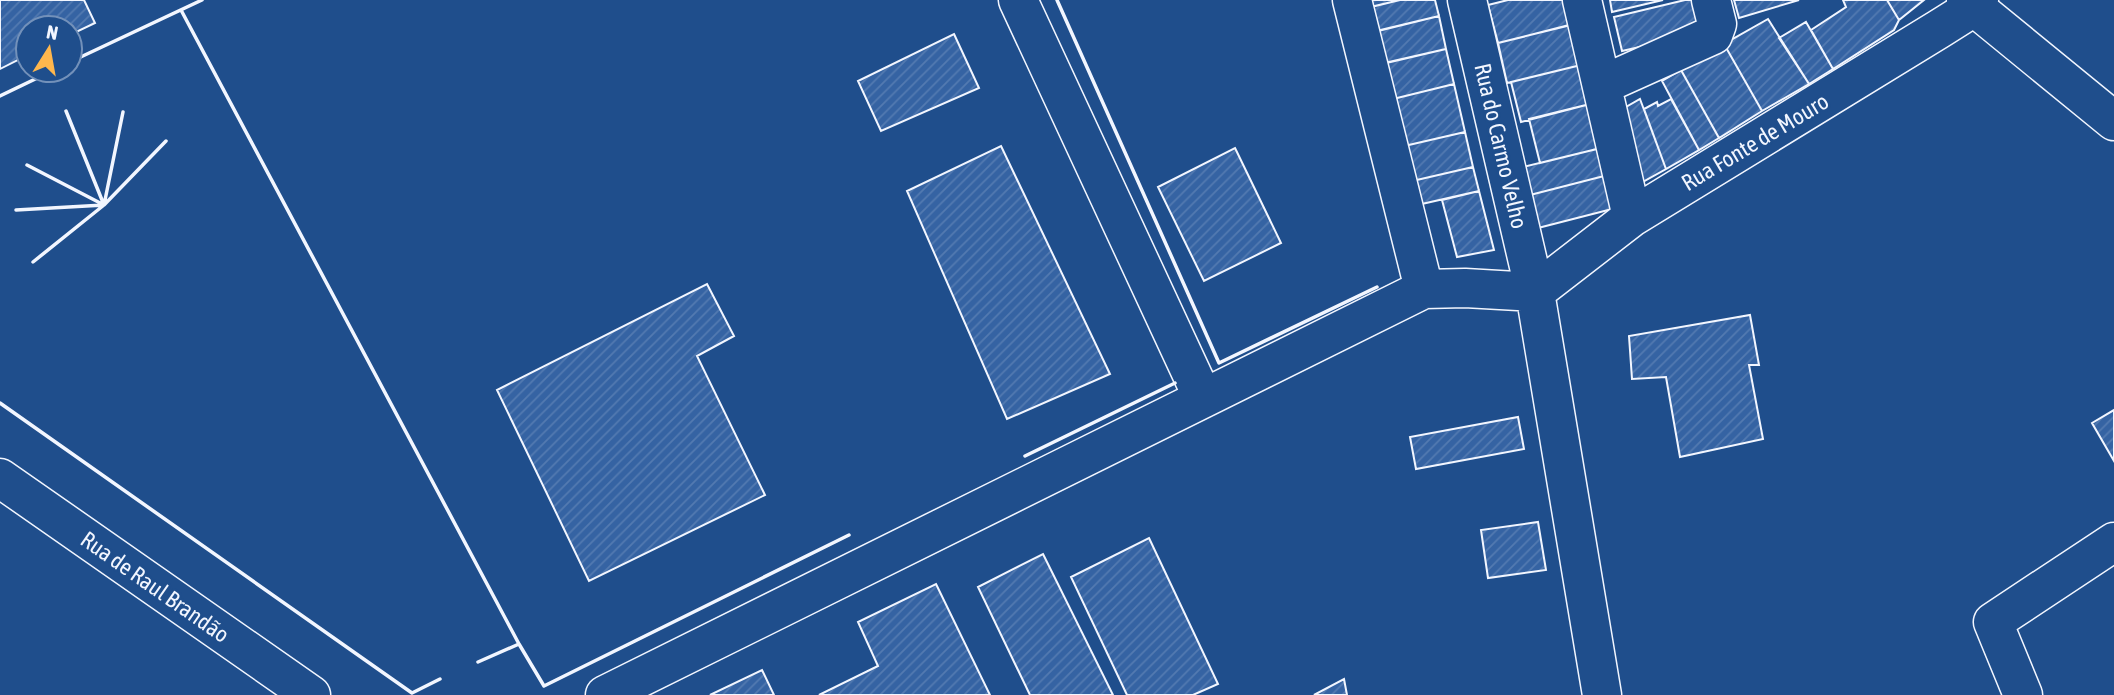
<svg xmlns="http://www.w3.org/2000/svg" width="2114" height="695" font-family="'Asap Condensed',sans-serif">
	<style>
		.building { fill: url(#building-hatch); stroke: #f2f6ff; stroke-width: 2 }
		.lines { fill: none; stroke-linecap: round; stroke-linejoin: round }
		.minor-casing { stroke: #f2f6ff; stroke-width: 41 }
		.minor { stroke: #1f4e8c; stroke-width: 38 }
		.wall { stroke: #f2f6ff; stroke-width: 3.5 }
		.labels { text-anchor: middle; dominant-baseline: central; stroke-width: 5; stroke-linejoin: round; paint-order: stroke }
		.street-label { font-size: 23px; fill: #f2f6ff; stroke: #1f4e8c }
	</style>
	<defs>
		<pattern id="building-hatch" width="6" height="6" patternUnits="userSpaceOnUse" patternTransform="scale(1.75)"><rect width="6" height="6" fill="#3563a3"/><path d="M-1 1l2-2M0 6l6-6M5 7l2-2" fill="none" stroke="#537ab1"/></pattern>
	</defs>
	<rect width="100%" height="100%" fill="#1f4e8c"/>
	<!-- building -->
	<path class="building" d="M0 0H84L95 23 70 35V28H28V55L0 69Z
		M1365 0H1400L1367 8Z
		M1400 0H1435L1439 16 1368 33 1362 9Z
		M1508 0H1567L1573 24 1498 43 1488 5Z
		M1610 0H1663L1612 12Z
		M1685 0H1693L1701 33 1622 51 1614 17Z
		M1734 0H1799L1739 18Z
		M1843 0H1887L1899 20 1894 30 1833 69 1811 30 1846 7Z
		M1887 0H1924L1899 20Z
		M1439 16 1446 49 1382 64 1374 32Z
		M1768 19 1809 84 1762 111 1724 44Z
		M1806 22 1833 69 1809 84 1779 38Z
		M1571 25 1581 65 1507 83 1498 43Z
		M954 34 979 88 881 131 858 81Z
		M1724 44 1762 111 1719 138 1681 70Z
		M1446 49 1454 84 1389 100 1380 64Z
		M1581 65 1590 104 1521 122 1511 82Z
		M1681 70 1719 138 1699 150 1662 81Z
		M1454 84 1465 132 1400 147 1389 100Z
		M1640 99 1666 169 1639 184 1619 111Z
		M1671 99 1699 150 1666 169 1644 109 1657 102 1658 106Z
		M1590 104 1601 148 1540 163 1529 119Z
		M1465 132 1473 167 1408 182 1400 147Z
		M1001 146 1110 374 1007 419 907 191Z
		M1235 148 1281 243 1204 281 1158 187Z
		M1601 148 1608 175 1530 195 1523 167Z
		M1473 167 1479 191 1413 206 1408 182Z
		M1608 175 1616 208 1538 228 1530 195Z
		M1479 191 1494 250 1457 257 1442 200Z
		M707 284 734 336 697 356 765 495 589 581 497 390Z
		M1750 315 1759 365H1749L1763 439 1680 457 1666 377 1632 379 1629 336Z
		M2114 410V461L2092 423Z
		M1518 417 1524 449 1416 469 1410 437Z
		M1538 522 1546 570 1488 578 1481 530Z
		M1149 538 1218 684 1193 695H1127L1071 577Z
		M1043 554 1113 695H1030L978 587Z
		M936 584 990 695H819L878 666 858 622Z
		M762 670 774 695H710Z
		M1344 679 1347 695H1314Z"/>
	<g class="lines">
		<!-- minor casing -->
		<g class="minor-casing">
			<path id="minor" d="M1018 0 1203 398
				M1352 0 1424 289
				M1467 0 1535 292 1602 695
				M1582 0 1632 217
				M1966 0 2114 121
				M1602 85 1713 35 1717 24 1711 0
				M1535 292 1632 217 1939 29 1974 7 1979 0
				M0 478 311 695
				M605 695 1424 289 1465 288 1535 292
				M2023 695 1993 622 2114 542"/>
		</g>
		<!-- minor -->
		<use href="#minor" class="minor"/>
		<!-- wall -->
		<path class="wall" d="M1057 0 1219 363 1377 287
			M181 10 519 644 478 662
			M70 62 202 0
			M0 96 54 70
			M27 165 104 205 66 111
			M16 210 104 205 123 112
			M33 262 104 205 166 141
			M0 403 412 693 440 679
			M1025 456 1175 383
			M519 644 544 686 849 535"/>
	</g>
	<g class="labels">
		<!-- street labels -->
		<g class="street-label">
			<text transform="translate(1755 142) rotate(-31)">Rua Fonte de Mouro</text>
			<text transform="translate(1501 146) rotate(77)">Rua do Carmo Velho</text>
			<text transform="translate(155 587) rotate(35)">Rua de Raul Brandão</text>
		</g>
	</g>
	<!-- north arrow -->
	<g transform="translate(49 49) rotate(11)"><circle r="33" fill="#1f4e8c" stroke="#7391ba" stroke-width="2"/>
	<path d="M0-5L12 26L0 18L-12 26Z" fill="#ffb74d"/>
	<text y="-10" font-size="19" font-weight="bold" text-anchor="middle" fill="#f2f6ff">N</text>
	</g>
</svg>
